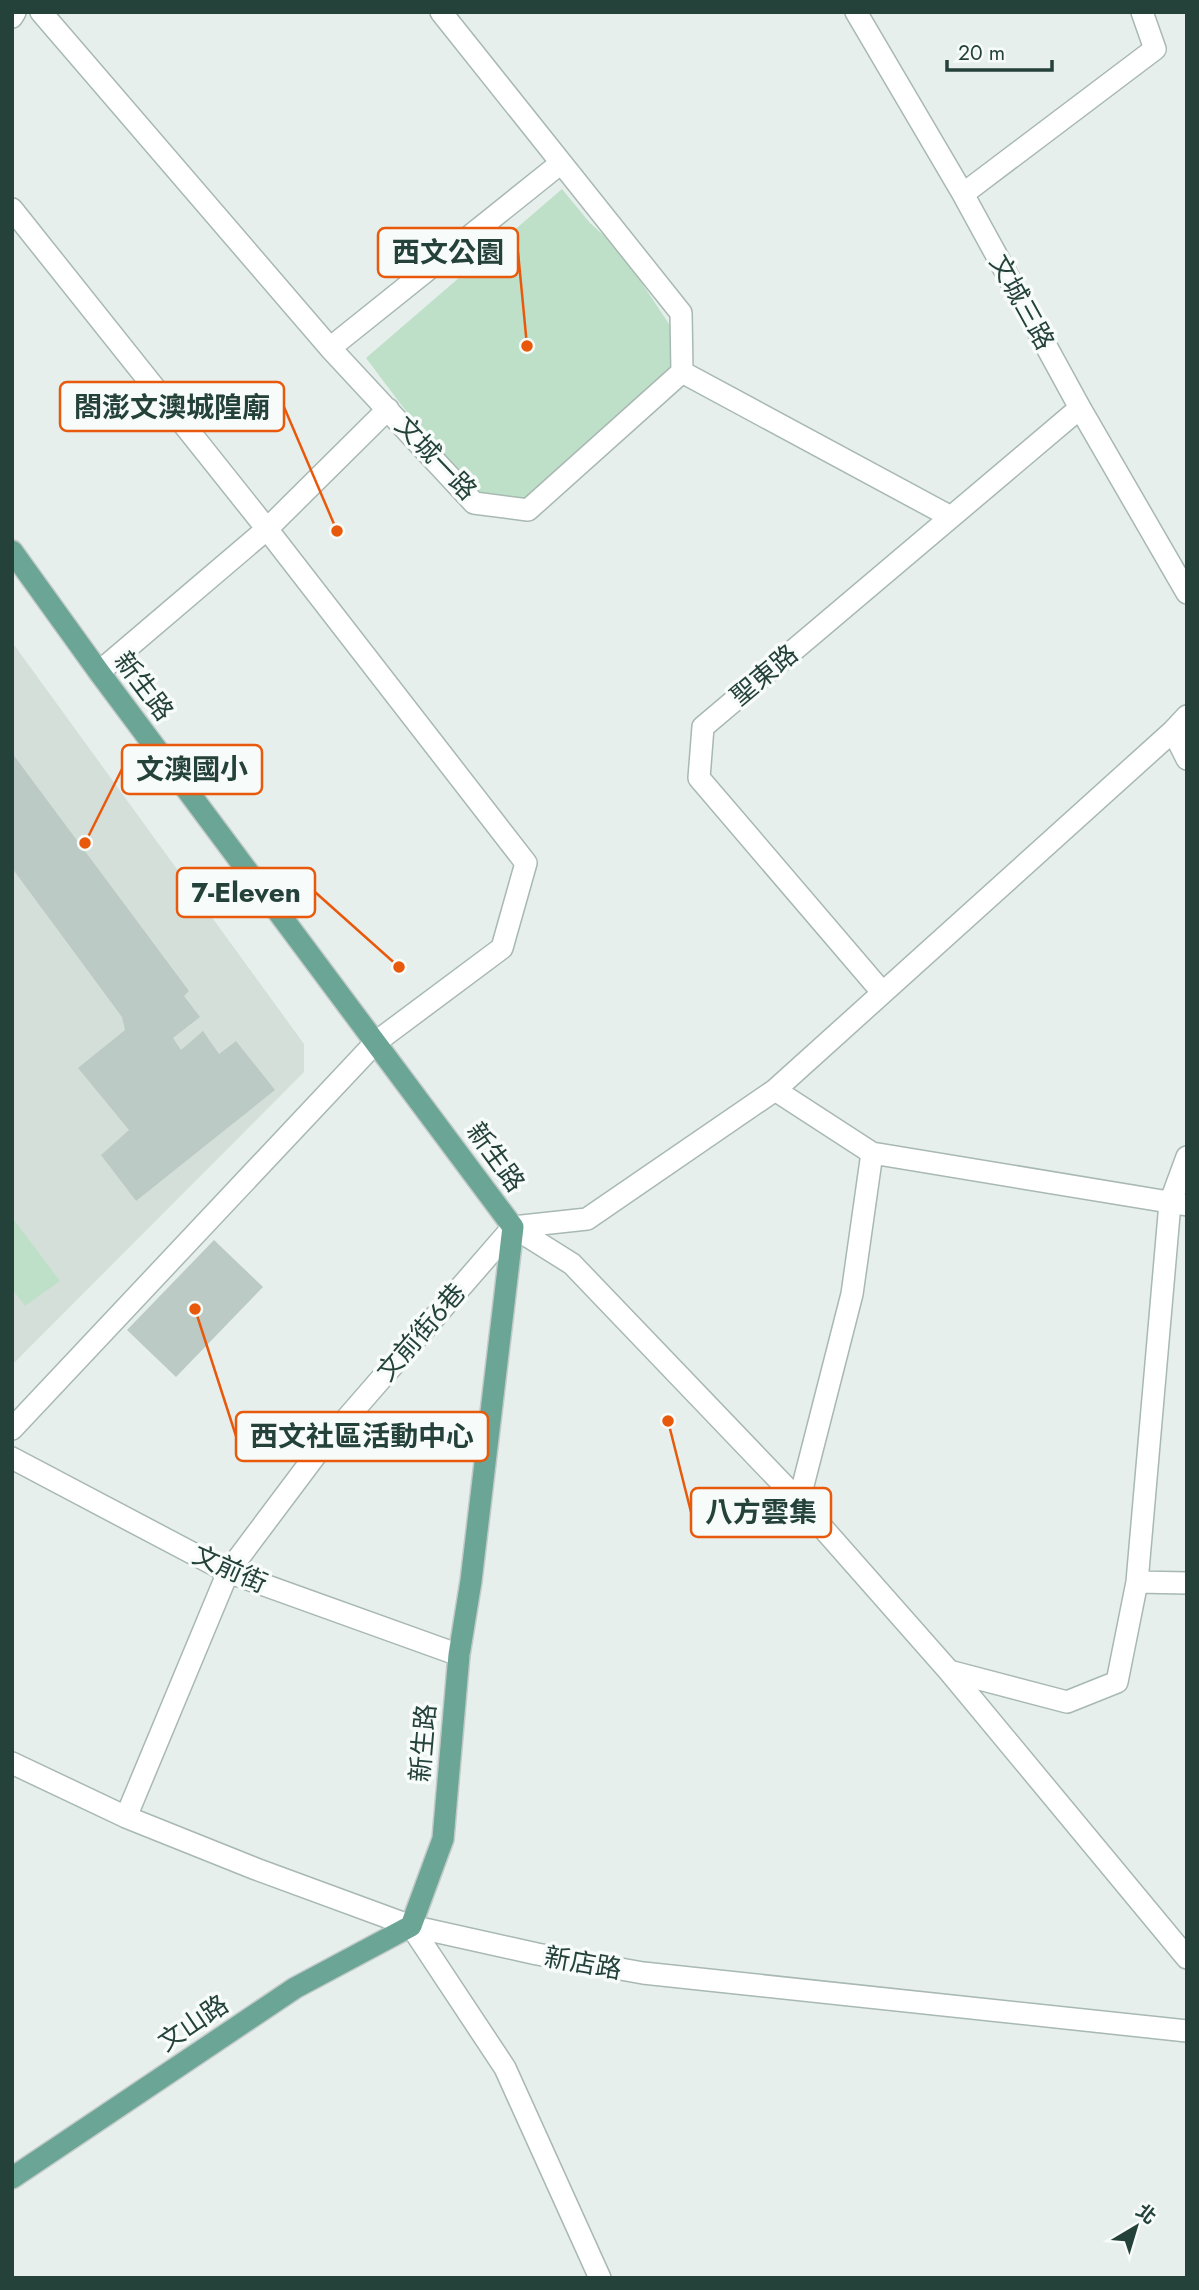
<svg xmlns="http://www.w3.org/2000/svg" width="1199" height="2290" font-family="Jost,'Noto Sans TC',sans-serif">
	<style>
		.built { fill: #d4dfda }
		.green { fill: #bfe0c8 }
		.building { fill: #bbcac4 }
		.lines { fill: none; stroke-linecap: round; stroke-linejoin: round }
		.minor-casing { stroke: #a8b8b2; stroke-width: 24 }
		.major-casing { stroke: #c2cac8; stroke-width: 24 }
		.minor { stroke: #fff; stroke-width: 21 }
		.major { stroke: #6aa596; stroke-width: 21 }
		.labels { text-anchor: middle; dominant-baseline: central; stroke-width: 7; stroke-linejoin: round; paint-order: stroke }
		.street-label { font-size: 26px; fill: #24423a; stroke: #f7fbf9 }
		.leader { fill: none; stroke: #e8590c; stroke-width: 2.5 }
		.callout-dot { fill: #e8590c; stroke: #f7fbf9; stroke-width: 2.5 }
		.callout { fill: #f7fbf9; stroke: #e8590c; stroke-width: 2.5 }
		.callout-label { font-size: 28px; text-anchor: middle; font-weight: bold; fill: #24423a }
	</style>
	<rect width="100%" height="100%" fill="#e6efeb"/>
	<!-- built -->
	<path class="built" d="M12 642 304 1044V1072L12 1365Z"/>
	<!-- green -->
	<path class="green" d="M562 189 590 223 620 250 675 333 670 375 527 505 480 497 415 423 366 358Z
		M12 1217 60 1281 25 1306 12 1289Z"/>
	<!-- building -->
	<path class="building" d="M12 753 189 991 184 996 200 1017 173 1038 181 1050 203 1031 219 1054 236 1041 275 1090 136 1201 101 1155 129 1130 78 1068 125 1030 122 1017 12 868Z
		M214 1240 263 1287 176 1377 127 1330Z"/>
	<g class="lines">
		<!-- minor casing -->
		<g class="minor-casing">
			<path id="minor" d="M41 12 330 348 474 503 528 510 682 372 681 313 441 12
				M856 12 963 194 1080 408 1187 593
				M12 17 15 12
				M963 194 1155 49 1142 12
				M12 209 267 529 526 863 502 948 376 1042 12 1429
				M330 348 561 163
				M682 372 951 517
				M99 672 267 529 388 409
				M1173 731 1187 759
				M882 992 699 778 703 727 1080 408
				M775 1090 872 1153 1187 1205
				M513 1227 572 1264 799 1501 949 1671 1187 1958
				M513 1227 587 1219 775 1090 1173 731 1187 716
				M12 1458 228 1572 459 1655
				M799 1501 852 1294 872 1153
				M1137 1582 1187 1583
				M949 1671 1067 1702 1117 1682 1137 1582 1170 1203 1187 1157
				M12 1763 126 1817 256 1869 411 1926 537 1954 643 1973 1187 2031
				M126 1817 228 1572 321 1448 513 1227
				M411 1926 505 2068 600 2278"/>
		</g>
		<!-- major casing -->
		<g class="major-casing">
			<path id="major" d="M12 551 99 672 513 1227 471 1581 459 1655 443 1839 411 1926 295 1988 12 2178"/>
		</g>
		<!-- minor -->
		<use href="#minor" class="minor"/>
		<!-- major -->
		<use href="#major" class="major"/>
	</g>
	<g class="labels">
		<!-- street labels -->
		<g class="street-label">
			<text transform="translate(1022 302) rotate(61)">文城三路</text>
			<text transform="translate(436 458) rotate(46)">文城一路</text>
			<text transform="translate(764 675) rotate(-40)">聖東路</text>
			<text transform="translate(144 686) rotate(53)">新生路</text>
			<text transform="translate(496 1157) rotate(54)">新生路</text>
			<text transform="translate(421 1332) rotate(-49)">文前街6巷</text>
			<text transform="translate(230 1569) rotate(24)">文前街</text>
			<text transform="translate(423 1743) rotate(-85)">新生路</text>
			<text transform="translate(583 1963) rotate(10)">新店路</text>
			<text transform="translate(193 2023) rotate(-34)">文山路</text>
		</g>
	</g>
	<!-- callouts -->
	<path class="leader" d="M527 346L518 252M337 531L284 407M85 843L122 769M399 967L315 892M195 1309L236 1436M668 1421L691 1512"/>
	<g class="callout-dot">
		<circle cx="527" cy="346" r="7"/>
		<circle cx="337" cy="531" r="7"/>
		<circle cx="85" cy="843" r="7"/>
		<circle cx="399" cy="967" r="7"/>
		<circle cx="195" cy="1309" r="7"/>
		<circle cx="668" cy="1421" r="7"/>
	</g>
	<g class="callout">
		<rect x="378" y="228" width="140" height="49" rx="7"/>
		<rect x="60" y="382" width="224" height="49" rx="7"/>
		<rect x="122" y="745" width="140" height="49" rx="7"/>
		<rect x="177" y="868" width="138" height="49" rx="7"/>
		<rect x="236" y="1412" width="252" height="49" rx="7"/>
		<rect x="691" y="1488" width="140" height="49" rx="7"/>
	</g>
	<g class="callout-label">
		<text x="448" y="262">西文公園</text>
		<text x="172" y="417">閤澎文澳城隍廟</text>
		<text x="192" y="779">文澳國小</text>
		<text x="246" y="902">7-Eleven</text>
		<text x="362" y="1446">西文社區活動中心</text>
		<text x="761" y="1522">八方雲集</text>
	</g>
	<!-- border -->
	<rect width="1199" height="2290" fill="none" stroke="#24423a" stroke-width="28"/>
	<!-- north arrow -->
	<g transform="translate(1136 2227) rotate(38)" stroke="#f7fbf9" stroke-width="5" paint-order="stroke">
	<path d="M0-5L12 26L0 18L-12 26Z" fill="#24423a"/>
	<text y="-10" font-size="19" font-weight="bold" text-anchor="middle" fill="#24423a">北</text>
	</g>
	<!-- scale -->
	<path d="M947 60v10h105v-10" fill="none" stroke="#24423a" stroke-width="3.5"/>
	<text x="958" y="60" font-size="21" fill="#24423a" stroke="#f7fbf9" stroke-width="5" paint-order="stroke">20 m</text>
</svg>
